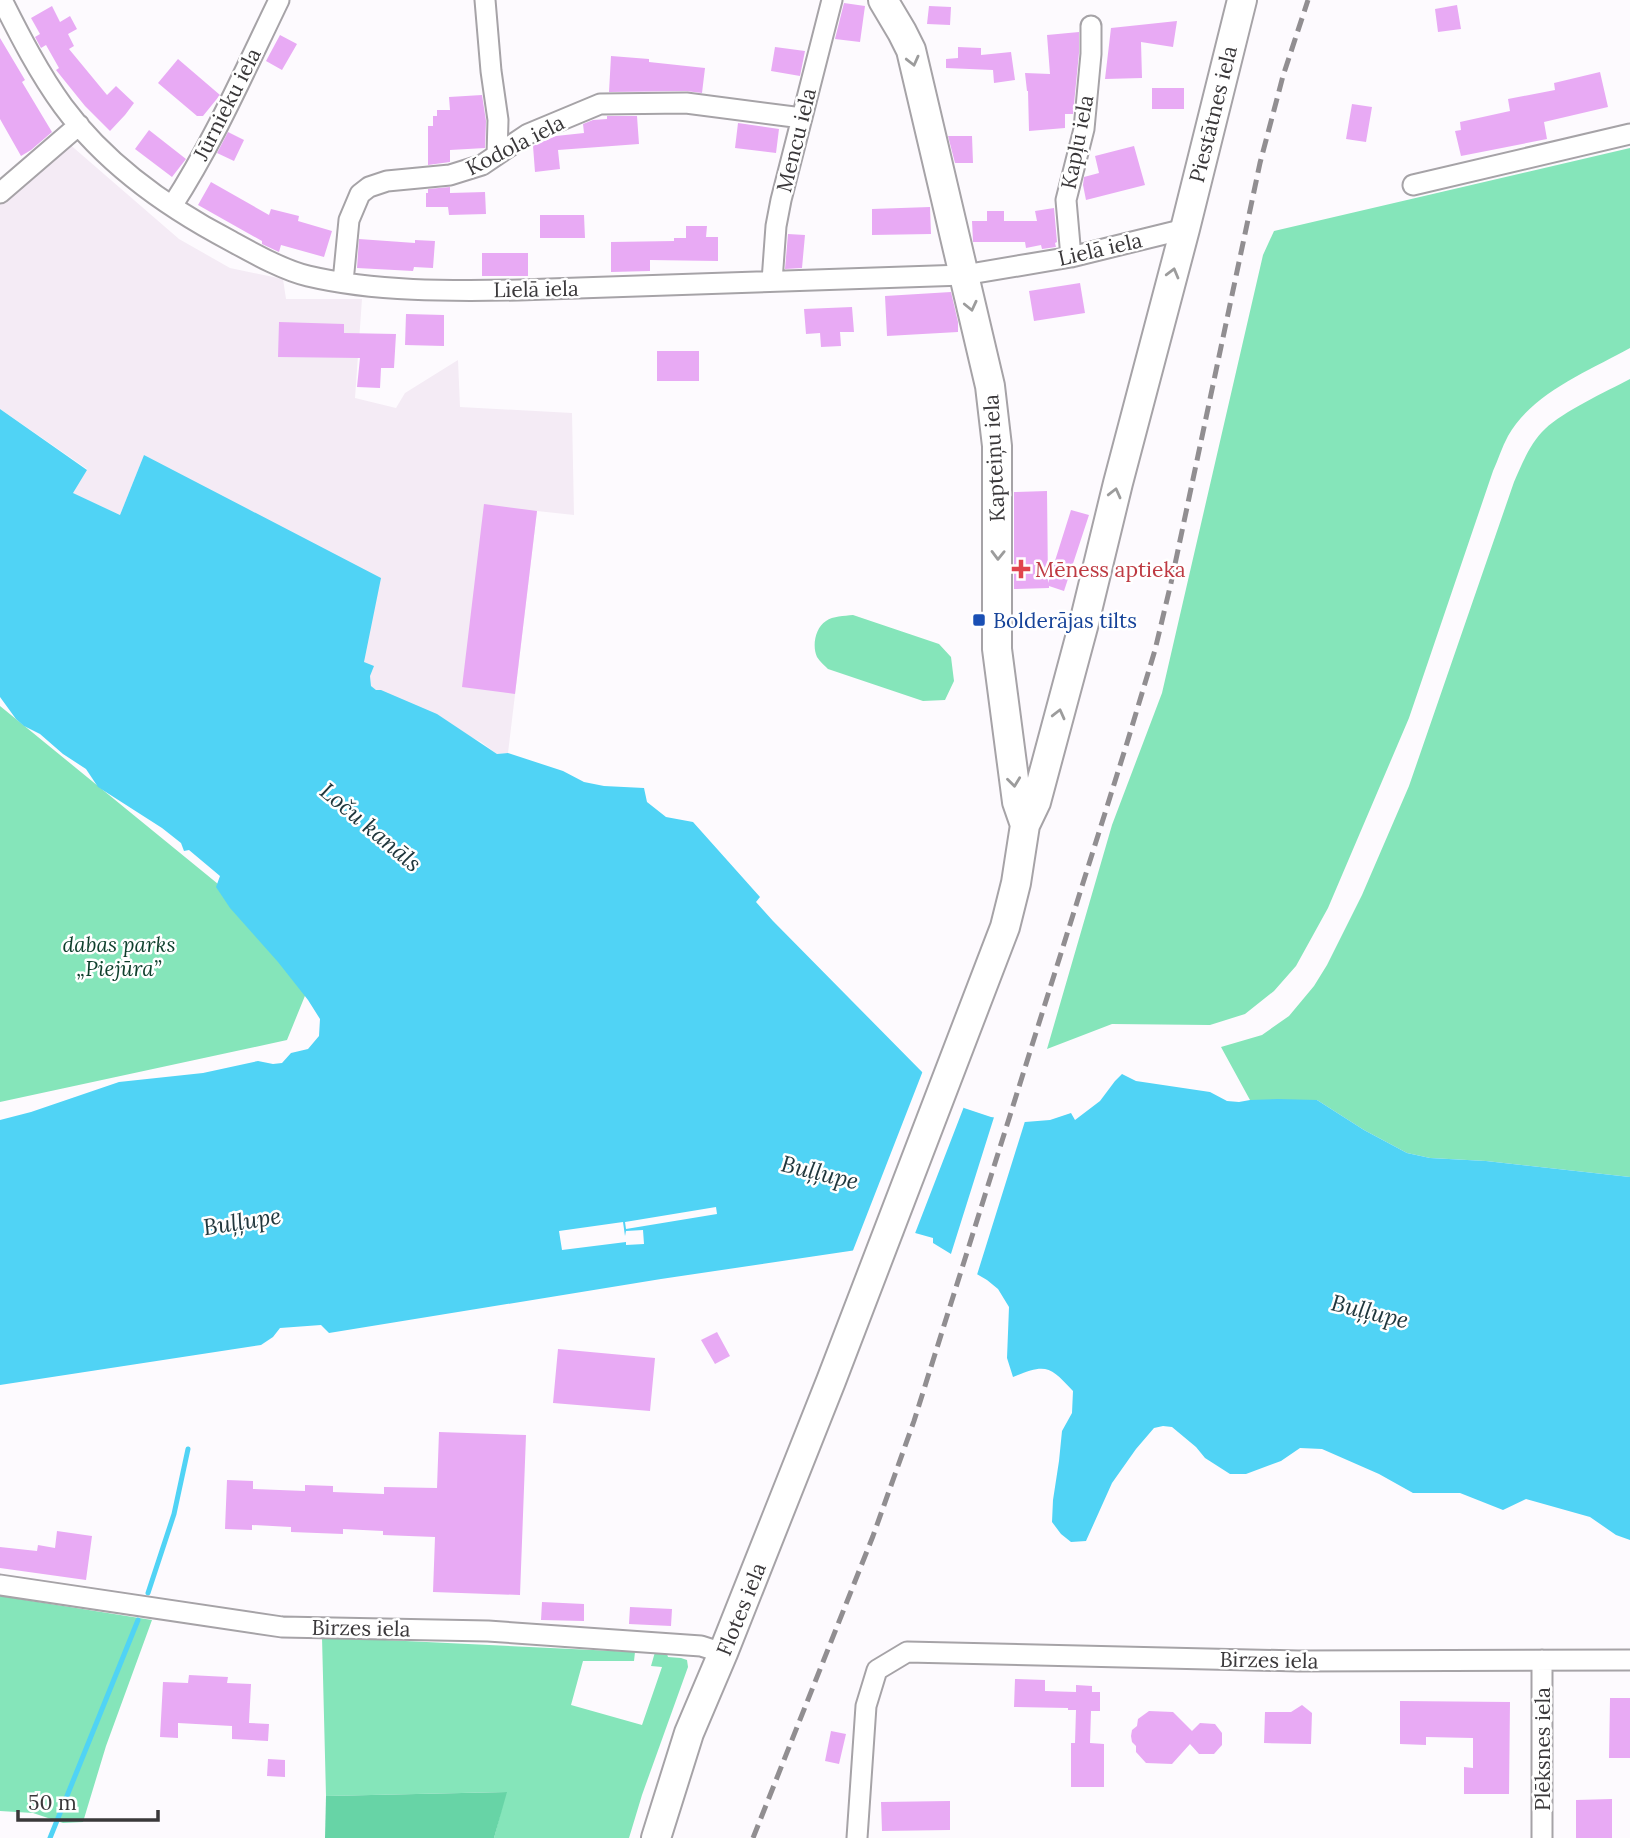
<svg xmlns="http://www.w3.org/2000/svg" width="1630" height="1838" font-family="Lora,serif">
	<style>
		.built { fill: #f4ebf5 }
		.green { fill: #85e5ba }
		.forest { fill: #67d4a6 }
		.water { fill: #50d3f5 }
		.pier { fill: #fdfafe }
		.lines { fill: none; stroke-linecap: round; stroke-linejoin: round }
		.stream { stroke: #50d3f5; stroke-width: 5 }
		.building { fill: #e8aaf4 }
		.street-casing { stroke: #a6a3a7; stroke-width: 23 }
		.secondary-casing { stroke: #a6a3a7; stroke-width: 32 }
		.street { stroke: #fff; stroke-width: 19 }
		.secondary { stroke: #fff; stroke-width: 28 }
		.rail { stroke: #918e91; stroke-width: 5; stroke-dasharray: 14 7; stroke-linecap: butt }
		.oneway { stroke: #9c9c9c }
		.health-dot { fill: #e0444e; stroke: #fff; stroke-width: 2.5 }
		.transit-dot { fill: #1a4fb4; stroke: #fff; stroke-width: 2.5 }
		.labels { text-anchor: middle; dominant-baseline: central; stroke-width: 5; stroke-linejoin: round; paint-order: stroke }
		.street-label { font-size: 21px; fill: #3a383a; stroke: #fff }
		.health-label { font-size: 21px; fill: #be3a42; stroke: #fff; text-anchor: start }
		.transit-label { font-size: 21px; fill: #164399; stroke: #fff; text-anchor: start }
		.park-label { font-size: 21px; font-style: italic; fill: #0e3f2c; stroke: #fff }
		.water-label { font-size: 23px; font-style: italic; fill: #20373d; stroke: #fff }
	</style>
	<rect width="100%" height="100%" fill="#fdfafe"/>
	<!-- built -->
	<path class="built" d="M67 142 179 239 230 268 283 279 286 299H362L355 398 396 408 405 393 458 360 460 407 572 413 574 515 537 511 508 753 497 754 481 742 376 690 371 686 370 676 364 662 144 455 120 515 72 493 87 469 0 409V202Z"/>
	<!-- green -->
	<path class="green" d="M1630 148V348C1589 371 1532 393 1508 436 1502 447 1498 460 1493 471L1409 718 1328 908 1296 966 1274 991 1245 1014 1210 1025 1112 1024 1047 1049 1112 825 1162 693 1263 255 1274 231Z
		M1630 379V1177L1486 1161 1430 1158 1407 1153 1364 1130 1317 1100H1250L1221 1047 1262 1035 1289 1016 1314 986 1327 965 1362 895 1409 786 1514 482C1522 464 1530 443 1545 429 1564 411 1605 392 1630 379Z
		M853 615 939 644 951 657 954 681 945 700 923 701 828 669C825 666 820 662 817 657 812 646 815 628 826 621 833 616 844 616 853 615Z
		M0 706 288 941 311 981 287 1040 0 1102Z
		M0 1596 152 1620 106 1746 83 1822 63 1823 33 1813 0 1811Z
		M322 1637 635 1652 634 1661H583L571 1705 642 1725 662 1667 651 1666 655 1652 666 1651 668 1657 681 1658 687 1660 688 1667 642 1795 629 1838H494L506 1792 326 1796Z"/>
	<!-- forest -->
	<path class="forest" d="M507 1792 494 1838H325L326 1796Z"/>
	<!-- water -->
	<path class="water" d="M0 409 87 470 73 493 120 515 144 455 381 578 364 662 374 666 370 676 371 686 376 690H381L437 714 497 754 508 753 563 771 584 782 604 786 644 788 647 802 666 817 693 822 760 897 756 902 773 921 928 1078 964 1108 991 1117 1025 1122 1050 1120 1071 1113 1075 1120 1100 1101 1115 1081 1122 1074 1136 1081 1210 1092 1227 1101 1239 1102 1250 1100 1278 1099 1317 1100 1364 1130 1407 1153 1430 1158 1486 1161 1630 1177V1540L1616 1535 1590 1517 1526 1499 1503 1510 1460 1493H1413L1379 1474 1322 1449 1300 1448 1281 1461 1246 1474H1230L1205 1458 1196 1447 1172 1427 1163 1426 1154 1428 1136 1449 1112 1483 1086 1541 1071 1542 1061 1534 1052 1522 1053 1500 1059 1461 1062 1431 1072 1413 1073 1391C1050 1366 1046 1363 1013 1377L1007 1358 1009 1307 998 1289 987 1280 975 1273 951 1254 933 1243V1238L908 1231 897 1244 661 1279 329 1333 321 1325 280 1328 273 1337 261 1345 0 1385V1120L31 1112 119 1082 203 1073 258 1061 273 1064 282 1063 291 1053 308 1049 319 1036 320 1019 308 1000 278 962 230 908 216 887 220 876 189 850 184 851 181 843 162 828 98 787 86 769 63 754 40 734 24 726 16 719 0 697Z"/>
	<!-- pier -->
	<path class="pier" d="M924 1068 965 1104 914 1236 908 1234 904 1236 898 1247 852 1253Z
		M995 1114 1026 1118 976 1278 950 1257Z
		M716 1207 717 1214 626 1229 625 1222Z
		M623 1222 625 1236 626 1231 643 1230 644 1244 626 1245V1242L562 1250 559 1231Z"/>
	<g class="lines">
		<!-- stream -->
		<path class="stream" d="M148 1593 174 1514 188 1449
			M50 1838 138 1620"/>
	</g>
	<!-- building -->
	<path class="building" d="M844 3 865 6 860 42 835 39Z
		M1457 5 1461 29 1438 32 1435 9Z
		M52 6 60 22 70 16 77 29 68 34 74 46 69 49 107 95 116 86 134 103 125 115 110 131 85 106 56 70 59 68 46 45 41 48 35 37 40 34 31 18Z
		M929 6 951 7 950 25 927 24Z
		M1177 21 1173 47 1141 42 1142 78 1105 79 1111 28Z
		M1079 32V53L1073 114H1065V128L1029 131 1028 91H1027L1025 73 1050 74 1047 35Z
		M280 35 297 44 282 70 266 61Z
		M0 38 25 80 22 82 52 132 31 150 21 156 0 119Z
		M775 47 805 51 800 76 771 71Z
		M958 47 981 48V55L1011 52 1015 80 994 83 993 70 946 68V59L958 58Z
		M611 56 649 59V62L705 68 702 93 686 91 609 92Z
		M178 59 220 95 203 116H197L158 83Z
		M1600 72 1608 107 1544 122 1547 139 1461 156 1455 131 1461 130 1460 122 1510 111 1508 99 1555 90 1554 83Z
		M1152 88H1184V109H1152Z
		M482 95 486 121 485 148 450 150V162L428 165V126H433V116H437V110H450L449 97Z
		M1352 104 1372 107 1366 142 1346 139Z
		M607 116H637L639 144 558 150 560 169 535 172 533 146 556 136 584 133 583 124 593 120 607 119Z
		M738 123 779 129 776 153 735 148Z
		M149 130 186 159 172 177 135 149Z
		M228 132 244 140 234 161 217 153Z
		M948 136H972L973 163H955Z
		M1134 146 1145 185 1086 200 1083 185 1084 177 1099 173 1095 156Z
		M211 182 269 215 271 209 299 216 298 221 332 231 324 257 281 245 279 252 262 244V241L198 205Z
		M450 187V193L485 192 486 214 449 215 448 207H426V193H428V189Z
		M930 207 931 234 872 235V209Z
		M1054 208 1057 242 1055 243 1056 247 1042 249 1041 245 1026 248 1025 242H973L972 221H987V211H1004V221H1037L1035 211Z
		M540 215H584L585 238H540Z
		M686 226H707L706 237H718V261L650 260V271L611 272V242L674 241V238H686Z
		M788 234 805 235 802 268 785 269Z
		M359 239 415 243V240L435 241 433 268 414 267 413 271 357 268Z
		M482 253H528V276H482Z
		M1080 283 1085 313 1034 321 1029 291Z
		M951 292 958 322V332L887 336 885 296Z
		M852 307 854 332H840L841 346 821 347 820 333 806 334 804 309Z
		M406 314 444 315V346L405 345Z
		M279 322 344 324V333L396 334 394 368H381L380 388 357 387 360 358 278 357Z
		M657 351H699V381H657Z
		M1047 491 1048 583 1071 510 1089 515 1064 591 1049 586V588L1014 589V492Z
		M484 504 537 511 515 694 462 687Z
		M717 1332 730 1356 715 1364 701 1340Z
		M558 1349 655 1358 650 1411 553 1403Z
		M439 1432 526 1435 520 1595 433 1592 435 1537 383 1535V1531L343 1529V1534L291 1532V1527L252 1525V1530L225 1529 227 1480 253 1481V1489L305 1491V1485L333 1486V1492L384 1494V1487L437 1488Z
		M57 1531 92 1536 86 1580 0 1568V1547L37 1551 38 1545 55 1548Z
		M542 1602 584 1604V1621L541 1620Z
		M630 1607 672 1609 671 1626 629 1624Z
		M189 1675 228 1677 227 1683 251 1684 249 1723 269 1724 268 1741 232 1739V1726L178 1723V1738L160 1737 163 1682 188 1683Z
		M1015 1679 1045 1680V1691L1076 1692V1685L1092 1686V1692H1100V1711H1091L1090 1743 1104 1744V1787H1071V1743H1075L1076 1710H1068V1708L1014 1707Z
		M1610 1698H1630V1758H1609Z
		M1400 1701 1510 1702 1509 1794H1464V1767L1473 1768V1738L1426 1737V1745L1400 1744Z
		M1302 1705 1312 1713 1311 1744 1264 1743 1265 1712H1291Z
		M1149 1711 1173 1712 1192 1731 1200 1723 1215 1724 1222 1733V1745L1214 1754H1199L1190 1744 1172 1764 1146 1763 1136 1752V1746L1132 1742 1131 1736 1132 1730 1137 1726 1138 1719Z
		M831 1731 846 1734 839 1764 825 1761Z
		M268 1759 285 1760V1777L267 1776Z
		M1612 1799V1838H1576V1800Z
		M950 1801V1830L882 1831 881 1802Z"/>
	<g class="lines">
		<!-- street casing -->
		<g class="street-casing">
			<path id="street" d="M2 0C20 36 39 73 63 106 105 163 168 208 231 241 253 253 283 270 308 276 376 292 449 291 519 290L964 275 1071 257 1185 229
				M485 0 491 71 498 120 497 155
				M1413 185 1630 134
				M0 193 79 125
				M172 206C213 143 246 68 279 0
				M1071 257 1066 200 1084 129 1091 54V26
				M772 281 776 226 781 200 832 0
				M343 282 349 220 360 194 369 187 387 181 450 175 482 165 528 134 600 104 686 103 802 118
				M0 1585 282 1627 488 1631 701 1646 723 1653
				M1542 1660V1838
				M857 1838 866 1706 877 1670 907 1652 1298 1661 1630 1660"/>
		</g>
		<!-- secondary casing -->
		<g class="secondary-casing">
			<path id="secondary" d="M1025 825 1036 802 1084 623 1118 483 1185 229 1242 0
				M656 1838 689 1733 723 1653 831 1381 1005 927 1016 883 1025 825 1017 802 997 649V446L990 386 911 50 902 32 883 0"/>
		</g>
		<!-- street -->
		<use href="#street" class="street"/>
		<!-- secondary -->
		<use href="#secondary" class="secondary"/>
		<!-- rail -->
		<path class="rail" d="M753 1838 873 1536 914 1421 1127 743 1155 650 1171 583 1260 163 1283 76 1308 0"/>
	</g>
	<!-- one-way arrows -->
	<defs><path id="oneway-chevron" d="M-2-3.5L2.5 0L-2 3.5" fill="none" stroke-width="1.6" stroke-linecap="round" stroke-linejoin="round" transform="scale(1.75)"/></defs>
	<g class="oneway">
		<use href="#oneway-chevron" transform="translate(913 61) rotate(76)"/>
		<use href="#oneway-chevron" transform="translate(1173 273) rotate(-75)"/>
		<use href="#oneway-chevron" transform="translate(971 306) rotate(77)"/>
		<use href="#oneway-chevron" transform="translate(1115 493) rotate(-76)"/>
		<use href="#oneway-chevron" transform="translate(998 555) rotate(91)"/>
		<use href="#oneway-chevron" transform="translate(1059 714) rotate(-76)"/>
		<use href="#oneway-chevron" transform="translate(1014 782) rotate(83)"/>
	</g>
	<!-- markers -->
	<path class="health-dot" d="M1017.5 558.5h7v7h7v7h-7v7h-7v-7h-7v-7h7z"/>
	<rect class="transit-dot" x="972" y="613" width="14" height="14" rx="3.5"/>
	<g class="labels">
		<!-- street labels -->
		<g class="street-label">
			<text transform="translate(227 104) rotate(-63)">Jūrnieku iela</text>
			<text transform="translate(1213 114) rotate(-76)">Piestātnes iela</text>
			<text transform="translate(796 140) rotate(-76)">Mencu iela</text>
			<text transform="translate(1077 142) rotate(-79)">Kapļu iela</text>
			<text transform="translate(515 145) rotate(-27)">Kodola iela</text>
			<text transform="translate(1100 249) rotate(-13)">Lielā iela</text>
			<text transform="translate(536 289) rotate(-1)">Lielā iela</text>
			<text transform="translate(994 458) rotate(-93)">Kapteiņu iela</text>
			<text transform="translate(741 1609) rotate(-68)">Flotes iela</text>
			<text transform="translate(361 1628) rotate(1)">Birzes iela</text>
			<text transform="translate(1269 1660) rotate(1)">Birzes iela</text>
			<text transform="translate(1542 1749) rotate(-90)">Plēksnes iela</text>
		</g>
		<!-- health labels -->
		<g class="health-label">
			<text x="1035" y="569">Mēness aptieka</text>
		</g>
		<!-- transit labels -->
		<g class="transit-label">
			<text x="993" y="620">Bolderājas tilts</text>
		</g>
		<!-- park labels -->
		<g class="park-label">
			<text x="119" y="944">dabas parks<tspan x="119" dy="24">„Piejūra”</tspan></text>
		</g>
		<!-- water labels -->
		<g class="water-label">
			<text transform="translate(371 827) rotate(40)">Loču kanāls</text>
			<text transform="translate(820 1172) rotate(14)">Buļļupe</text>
			<text transform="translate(242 1221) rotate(-9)">Buļļupe</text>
			<text transform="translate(1370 1311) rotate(14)">Buļļupe</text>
		</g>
	</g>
	<!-- scale -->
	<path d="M18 1810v10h140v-10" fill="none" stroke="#3a383a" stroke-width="3.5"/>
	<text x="28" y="1810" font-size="21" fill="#3a383a" stroke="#ffffff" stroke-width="5" paint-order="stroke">50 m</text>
</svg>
